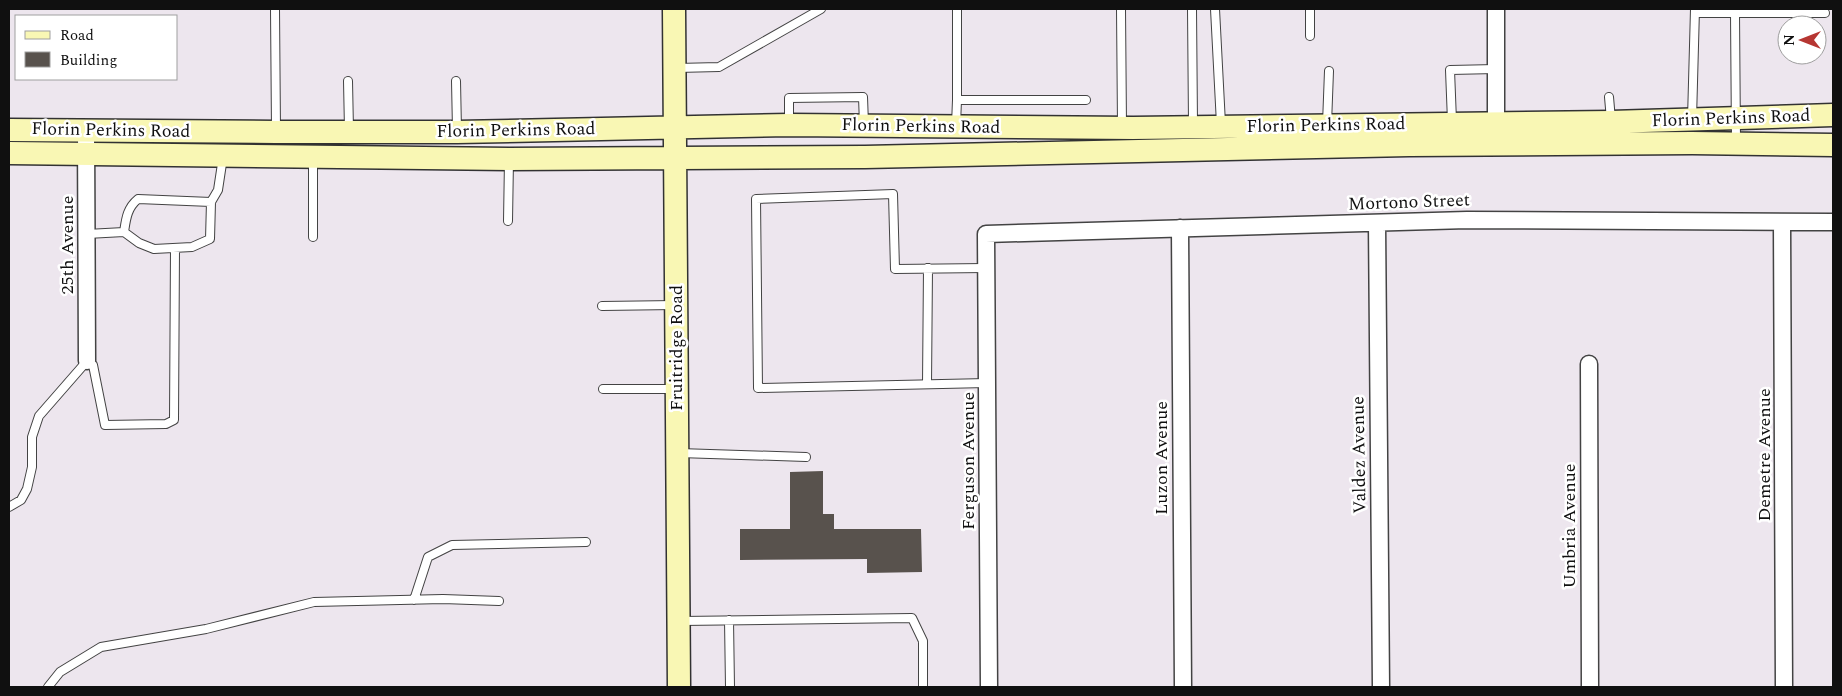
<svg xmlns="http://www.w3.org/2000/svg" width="1842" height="696" font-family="Spectral,serif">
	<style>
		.industrial { fill: #ede6ee; fill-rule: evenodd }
		.building { fill: #58524d }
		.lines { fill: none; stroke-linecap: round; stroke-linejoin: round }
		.lane-casing { stroke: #434343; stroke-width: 10 }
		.street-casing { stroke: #434343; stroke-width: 19 }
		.secondary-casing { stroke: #323232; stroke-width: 25 }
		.lane { stroke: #fff; stroke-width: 8 }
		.street { stroke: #fff; stroke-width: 16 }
		.secondary { stroke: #f9f7b4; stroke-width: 22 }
		.labels { text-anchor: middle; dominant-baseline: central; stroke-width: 5; stroke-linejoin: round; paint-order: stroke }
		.street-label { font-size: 18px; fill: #101010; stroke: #fff }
	</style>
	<rect width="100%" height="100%" fill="#fefdf4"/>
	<!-- industrial -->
	<path class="industrial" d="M9 9H1833V687H9ZM16 16H176V79H16ZM1787 25H1817V55H1787Z"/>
	<!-- building -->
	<path class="building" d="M823 471V514H834V529H921L922 572 867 573V559L740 560V529H790V472Z"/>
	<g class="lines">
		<!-- lane casing -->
		<g class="lane-casing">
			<path id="lane" d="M275 9 276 130
				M1121 9 1122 126
				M1192 9 1193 124
				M1215 9 1221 124
				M1310 9V36
				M1695 13H1825
				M1735 13 1736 141
				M677 68 719 67 821 9
				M348 81 349 130
				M456 81 457 130
				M1609 97 1611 120
				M957 100V9
				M1692 119 1695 9
				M1452 121 1450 70 1496 69
				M789 123V98L863 97 864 124
				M1327 124 1329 71
				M956 125 957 100H1086
				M508 221 509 160
				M124 232 139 243 154 249 192 247 210 239 211 202
				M87 234 124 232C126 219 127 208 138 199L211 202 218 190 223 157
				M313 237V158
				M986 268 895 269 893 194 756 199 758 388 987 383
				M602 306 675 305
				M927 384 928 268
				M603 389H676
				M679 453 806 457
				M9 507 21 500 27 489 32 467V437L39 416 87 361 93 365 105 425 166 424 174 420 175 248
				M414 600 428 557 452 545 586 542
				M729 620 730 687
				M681 621 912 618 923 641V687
				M48 687 60 672 101 647 206 629 314 602 443 599 499 601"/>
		</g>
		<!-- street casing -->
		<g class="street-casing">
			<path id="street" d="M86 130 87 361
				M1496 135V9
				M1782 222 1784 687
				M1377 223 1381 687
				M1180 228 1183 687
				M1589 364 1590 687
				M989 687 986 234 1467 220 1833 222"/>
		</g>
		<!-- secondary casing -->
		<g class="secondary-casing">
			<path id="secondary" d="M674 9 679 687
				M9 130 276 132H457L789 125 1133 128 1611 122 1833 115
				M9 153 509 159 865 157 1409 145 1692 143 1833 145"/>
		</g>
		<!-- lane -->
		<use href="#lane" class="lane"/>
		<!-- street -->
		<use href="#street" class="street"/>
		<!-- secondary -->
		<use href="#secondary" class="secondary"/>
	</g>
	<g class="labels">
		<!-- street labels -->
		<g class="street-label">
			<text transform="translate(1731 118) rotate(-2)">Florin Perkins Road</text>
			<text transform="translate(1326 125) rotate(-1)">Florin Perkins Road</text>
			<text transform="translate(921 126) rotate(1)">Florin Perkins Road</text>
			<text transform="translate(111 130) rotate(1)">Florin Perkins Road</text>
			<text transform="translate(516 130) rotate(-1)">Florin Perkins Road</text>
			<text transform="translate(1409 202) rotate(-2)">Mortono Street</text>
			<text transform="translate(67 245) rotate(-90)">25th Avenue</text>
			<text transform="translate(676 348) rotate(-90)">Fruitridge Road</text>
			<text transform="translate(1359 455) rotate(-91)">Valdez Avenue</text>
			<text transform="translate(1764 455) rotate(-90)">Demetre Avenue</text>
			<text transform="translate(1161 458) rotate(-90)">Luzon Avenue</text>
			<text transform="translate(968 461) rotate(-90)">Ferguson Avenue</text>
			<text transform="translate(1569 526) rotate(-90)">Umbria Avenue</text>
		</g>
	</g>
	<!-- border -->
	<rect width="1842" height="696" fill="none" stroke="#101010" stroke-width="20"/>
	<!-- legend -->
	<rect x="15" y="15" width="162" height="65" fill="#ffffff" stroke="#9f9f9f"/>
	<rect x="25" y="31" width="25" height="8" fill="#f9f7b4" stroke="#9f9f9f"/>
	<text x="60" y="40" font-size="15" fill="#101010">Road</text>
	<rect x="25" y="52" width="25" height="15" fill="#58524d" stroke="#9f9f9f"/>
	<text x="60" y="65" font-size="15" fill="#101010">Building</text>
	<!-- north arrow -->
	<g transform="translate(1802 40) rotate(270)"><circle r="24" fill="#ffffff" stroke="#9f9f9f"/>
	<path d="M0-4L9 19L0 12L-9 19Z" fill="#b63632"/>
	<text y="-8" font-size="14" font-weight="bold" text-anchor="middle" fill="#101010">N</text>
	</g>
</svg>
